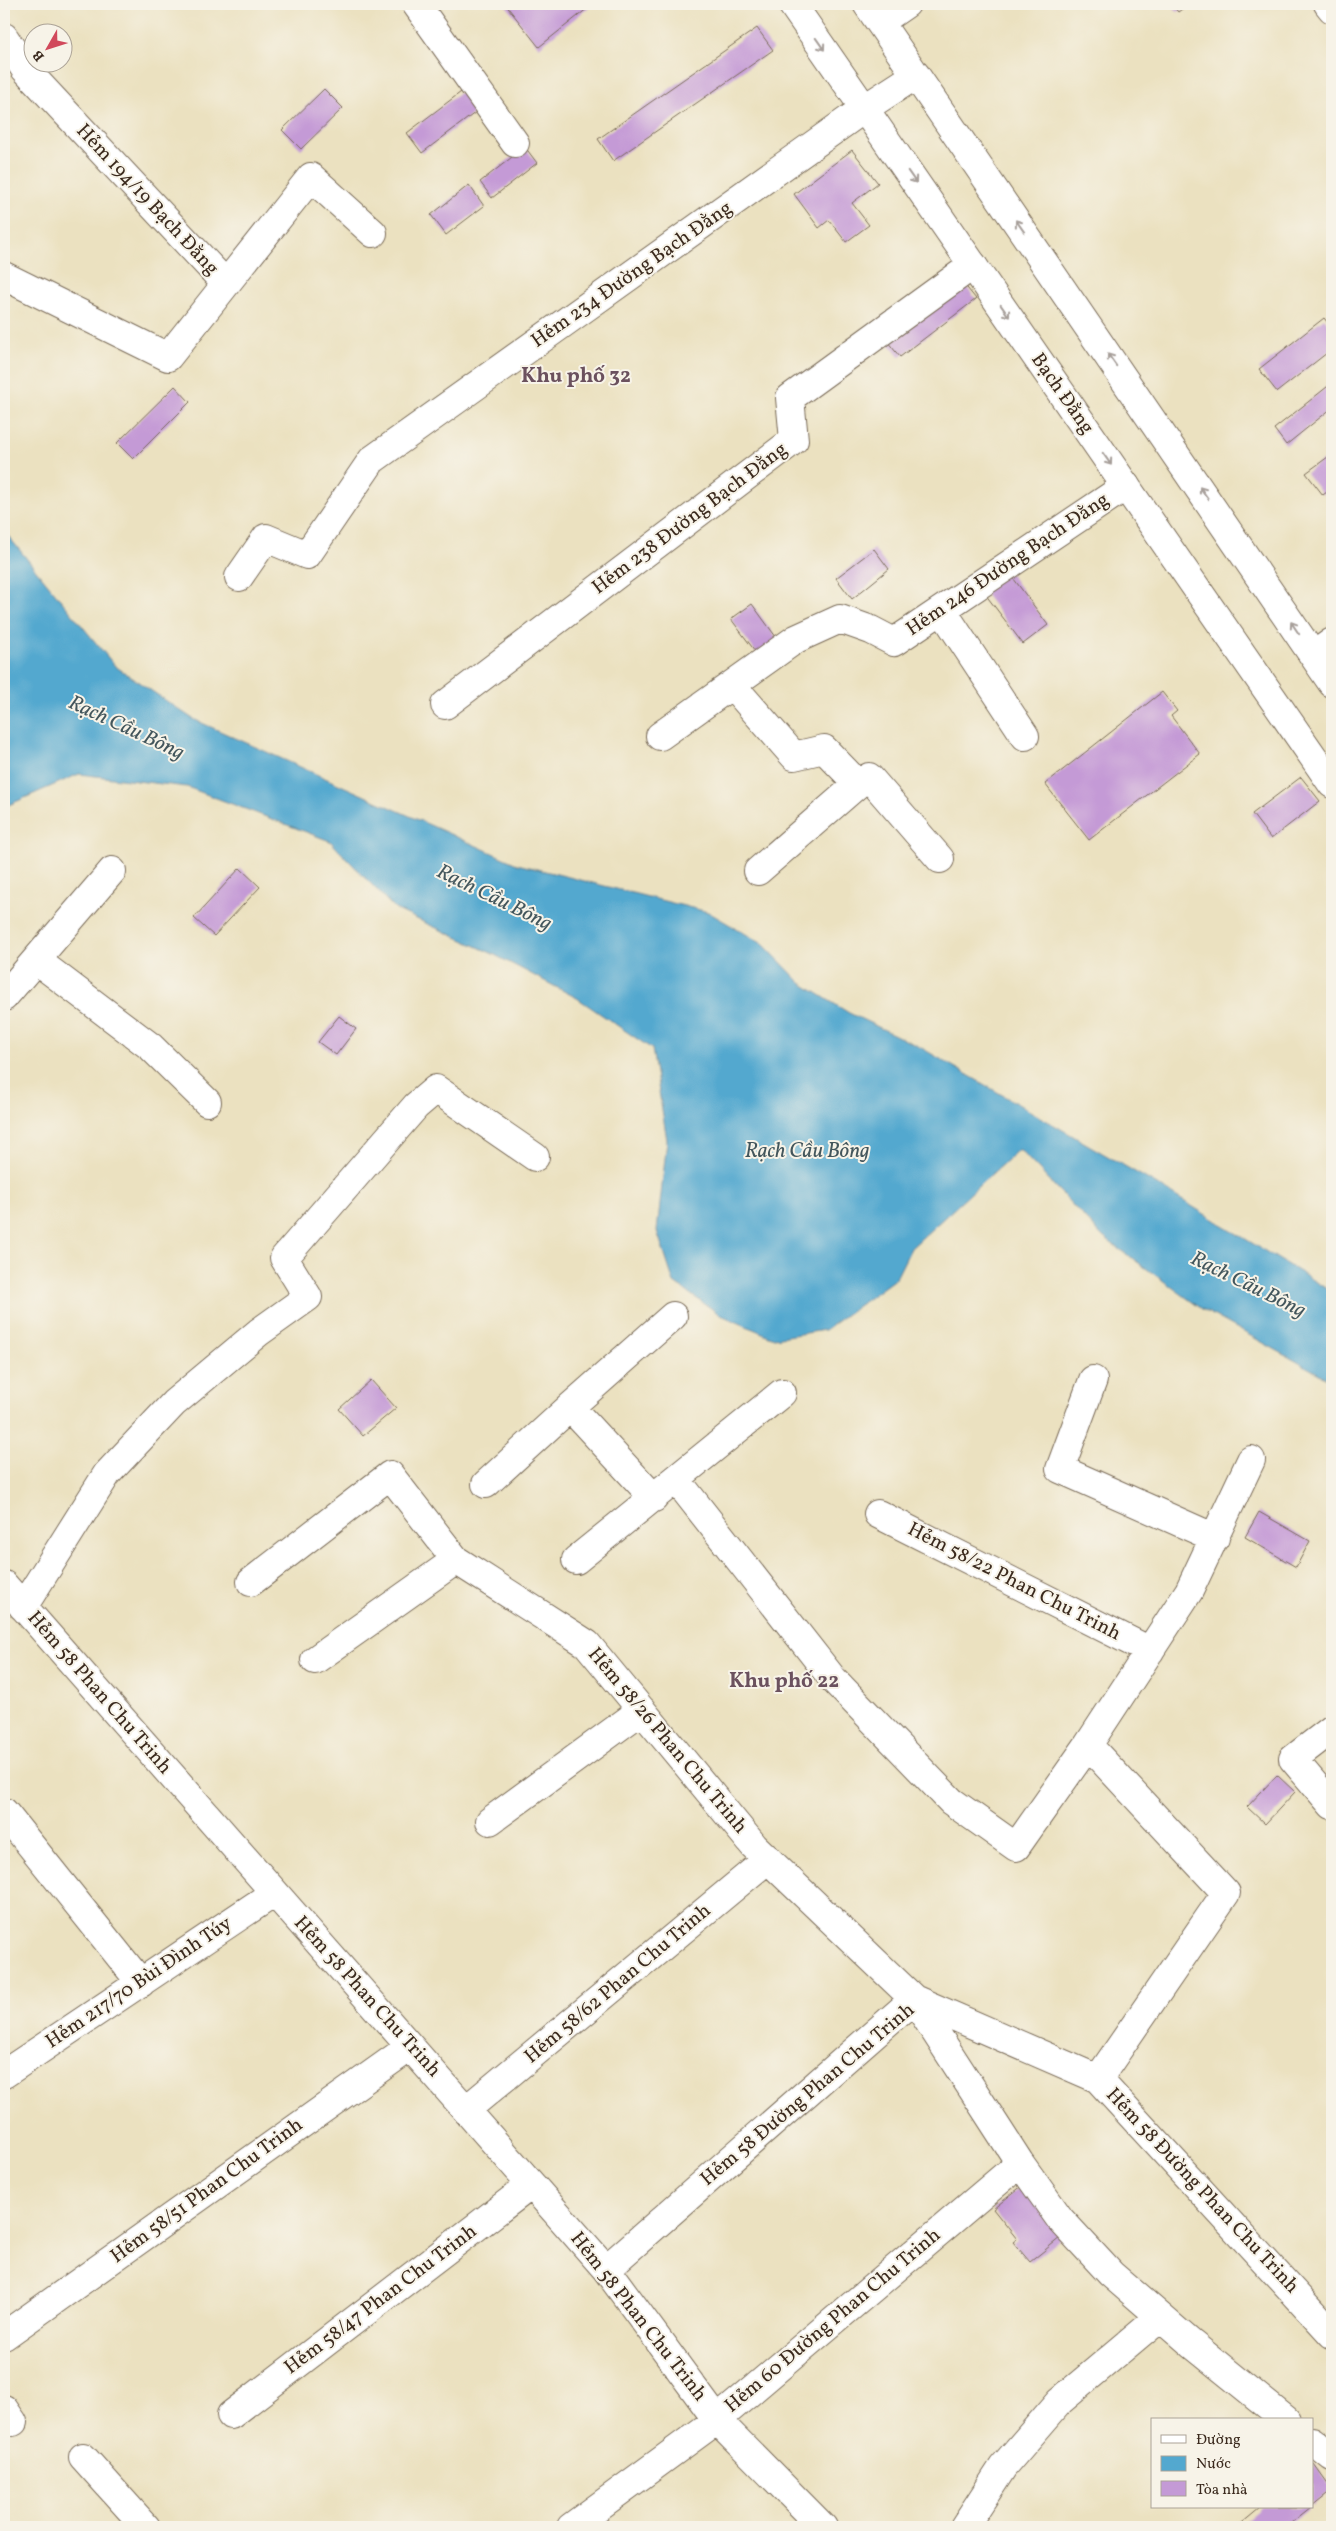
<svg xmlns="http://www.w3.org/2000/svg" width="1336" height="2531" font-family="Vollkorn,serif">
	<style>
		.water { fill: #53a8cf; stroke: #476976 }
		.building { fill: #c49ad6 }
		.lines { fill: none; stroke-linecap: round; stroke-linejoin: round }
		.minor-casing { stroke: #796a57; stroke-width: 30 }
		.major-casing { stroke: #796a57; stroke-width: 30 }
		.minor { stroke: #fff; stroke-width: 28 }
		.major { stroke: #fff; stroke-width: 28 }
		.oneway { stroke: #a79f9a }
		.labels { text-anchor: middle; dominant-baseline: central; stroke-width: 4; stroke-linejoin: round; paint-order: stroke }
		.street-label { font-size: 20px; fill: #3b2a1e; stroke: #f7f3e8 }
		.neighbourhood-label { font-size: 21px; font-weight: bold; fill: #6b515e; stroke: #f7f3e8 }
		.water-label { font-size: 21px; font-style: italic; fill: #43565c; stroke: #f7f3e8 }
	</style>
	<rect width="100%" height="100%" fill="#f7f3e8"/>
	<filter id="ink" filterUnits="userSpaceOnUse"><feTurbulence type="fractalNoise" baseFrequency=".02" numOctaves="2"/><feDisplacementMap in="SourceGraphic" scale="10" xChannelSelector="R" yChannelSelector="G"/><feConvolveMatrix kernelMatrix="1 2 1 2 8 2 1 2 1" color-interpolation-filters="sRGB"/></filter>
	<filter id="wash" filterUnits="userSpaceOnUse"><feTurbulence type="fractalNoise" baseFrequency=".0096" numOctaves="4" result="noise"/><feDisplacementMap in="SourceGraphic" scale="20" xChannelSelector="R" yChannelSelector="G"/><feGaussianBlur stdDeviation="1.12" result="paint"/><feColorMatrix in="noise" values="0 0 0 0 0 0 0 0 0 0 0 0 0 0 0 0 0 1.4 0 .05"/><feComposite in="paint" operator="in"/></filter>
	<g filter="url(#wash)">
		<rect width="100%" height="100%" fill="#ebe1c0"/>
		<!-- water -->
		<path class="water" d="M4 531 115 666 193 719 517 864 708 912 763 944 801 983 849 1013 918 1046 1154 1183 1332 1292V1381L1202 1309 1103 1237 1019 1149 911 1248 896 1278 825 1330 774 1338 721 1315 674 1283 657 1231 667 1140 652 1049 577 998 491 953 395 909 330 841 187 787 79 774 4 807Z"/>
		<g id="blocks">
			<!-- building -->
			<path class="building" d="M505 4H593L539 47Z
				M1171 4H1189L1178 12Z
				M757 28 773 50 613 161 598 139Z
				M324 89 343 108 301 149 282 130Z
				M465 89 480 109 422 153 407 133Z
				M525 147 537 163 492 198 480 182Z
				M852 150 878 183 852 203 869 225 846 242 829 220 819 228 794 194Z
				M469 185 484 206 446 235 431 215Z
				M959 278 976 299 900 357 883 336Z
				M1324 318 1332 328V349L1277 392 1259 369Z
				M1332 383V408L1286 445 1274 429Z
				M175 386 190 402 133 459 117 443Z
				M1332 454V488L1323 495 1306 473Z
				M874 549 889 569 852 599 836 578Z
				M1008 571 1048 625 1023 644 982 590Z
				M752 604 779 641 758 655 731 619Z
				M1162 692 1177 711 1171 716 1200 754 1089 840 1045 784Z
				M1301 777 1320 801 1271 839 1252 814Z
				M240 868 260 887 214 936 194 918Z
				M339 1016 356 1029 336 1055 318 1042Z
				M371 1380 396 1408 363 1436 339 1409Z
				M1259 1512 1310 1541 1296 1567 1245 1537Z
				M1277 1775 1295 1792 1265 1824 1247 1807Z
				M1023 2185 1065 2234 1030 2262 1013 2242 1017 2239 993 2209Z
				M1314 2465 1332 2490 1312 2506V2466Z
				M1261 2507H1311L1286 2527H1237Z"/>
		</g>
	</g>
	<g filter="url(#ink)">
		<use href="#blocks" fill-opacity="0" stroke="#796a57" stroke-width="1"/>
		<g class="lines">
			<!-- minor casing -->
			<g class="minor-casing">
				<path id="minor" d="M416 4 515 143
					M1328 4 1332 9
					M880 22 906 4
					M4 37 25 69 226 284 311 177 373 233
					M4 276 168 357 226 284
					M239 577 266 538 307 555 372 460 865 108
					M942 610 1025 736
					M1314 655 1332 642
					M732 685 794 756 824 749 858 784 869 777 940 859
					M445 705 794 440 790 398 973 265
					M660 736 796 639 840 619 871 630 894 642 1126 486
					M758 871 858 784
					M36 960 151 1047 207 1102
					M4 997 112 871
					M1093 1380 1060 1469 1215 1538
					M676 1479 833 1679 951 1801 1016 1847 1088 1745 1226 1893 1098 2079
					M486 1484 570 1407
					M654 1498 570 1407 673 1316
					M878 1514 1150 1651
					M576 1560 782 1393
					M251 1582 390 1475 456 1560 587 1644 754 1846 914 1999 1020 2163 1060 2219 1111 2274 1192 2344 1286 2420
					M4 1585 606 2269 717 2420 823 2527
					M23 1607 107 1474 174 1403 259 1332 308 1297 284 1258 416 1106 436 1089 535 1157
					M315 1660 456 1560
					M1332 1729 1293 1759 1332 1805
					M1088 1745 1189 1591 1251 1460
					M4 1812 141 1983
					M490 1821 642 1710
					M914 1999 1098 2079 1332 2334
					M4 2074 274 1893
					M467 2109 768 1859
					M606 2269 914 1999
					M4 2336 410 2047
					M4 2409 13 2422
					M231 2415 531 2185
					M1312 2441 1332 2457
					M83 2457 146 2527
					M571 2527 717 2420 1020 2163
					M964 2527 1003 2467 1060 2401 1160 2317"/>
			</g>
			<!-- major casing -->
			<g class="major-casing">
				<path id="major" d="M792 4 1332 784
					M867 4 1332 683
					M865 108 916 75"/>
			</g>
			<!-- minor -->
			<use href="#minor" class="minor"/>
			<!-- major -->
			<use href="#major" class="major"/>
		</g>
		<!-- one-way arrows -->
		<defs><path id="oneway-shaft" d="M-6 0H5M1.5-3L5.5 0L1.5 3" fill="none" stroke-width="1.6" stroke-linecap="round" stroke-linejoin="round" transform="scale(1.25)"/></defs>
		<g class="oneway">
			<use href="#oneway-shaft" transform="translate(820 44) rotate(55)"/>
			<use href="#oneway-shaft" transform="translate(912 177) rotate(55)"/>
			<use href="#oneway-shaft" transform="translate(1020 226) rotate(-125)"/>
			<use href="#oneway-shaft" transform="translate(1005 311) rotate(55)"/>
			<use href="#oneway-shaft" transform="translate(1112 360) rotate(-125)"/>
			<use href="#oneway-shaft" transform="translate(1107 459) rotate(55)"/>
			<use href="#oneway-shaft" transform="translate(1204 493) rotate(-125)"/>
			<use href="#oneway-shaft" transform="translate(1295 628) rotate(-124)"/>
		</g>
	</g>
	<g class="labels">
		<!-- street labels -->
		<g class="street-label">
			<text transform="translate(147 200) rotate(47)">Hẻm 194/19 Bạch Đằng</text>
			<text transform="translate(632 275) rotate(-35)">Hẻm 234 Đường Bạch Đằng</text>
			<text transform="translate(1062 394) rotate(55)">Bạch Đằng</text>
			<text transform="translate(690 519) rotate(-37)">Hẻm 238 Đường Bạch Đằng</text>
			<text transform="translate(1008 565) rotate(-34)">Hẻm 246 Đường Bạch Đằng</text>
			<text transform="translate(1014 1582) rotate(27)">Hẻm 58/22 Phan Chu Trinh</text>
			<text transform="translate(99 1693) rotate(49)">Hẻm 58 Phan Chu Trinh</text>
			<text transform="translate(667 1741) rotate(50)">Hẻm 58/26 Phan Chu Trinh</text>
			<text transform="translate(139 1983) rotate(-34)">Hẻm 217/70 Bùi Đình Túy</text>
			<text transform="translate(618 1984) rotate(-40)">Hẻm 58/62 Phan Chu Trinh</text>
			<text transform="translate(367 1997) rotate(48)">Hẻm 58 Phan Chu Trinh</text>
			<text transform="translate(808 2095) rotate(-40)">Hẻm 58 Đường Phan Chu Trinh</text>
			<text transform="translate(207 2191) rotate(-36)">Hẻm 58/51 Phan Chu Trinh</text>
			<text transform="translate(1202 2191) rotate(47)">Hẻm 58 Đường Phan Chu Trinh</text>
			<text transform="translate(381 2300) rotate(-37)">Hẻm 58/47 Phan Chu Trinh</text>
			<text transform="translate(638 2317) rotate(52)">Hẻm 58 Phan Chu Trinh</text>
			<text transform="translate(833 2321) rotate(-40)">Hẻm 60 Đường Phan Chu Trinh</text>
		</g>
		<!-- neighbourhood labels -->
		<g class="neighbourhood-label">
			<text x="576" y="376">Khu phố 32</text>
			<text x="784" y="1681">Khu phố 22</text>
		</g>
		<!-- water labels -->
		<g class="water-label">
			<text transform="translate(126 728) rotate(25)">Rạch Cầu Bông</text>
			<text transform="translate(494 898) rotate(26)">Rạch Cầu Bông</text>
			<text x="807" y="1151">Rạch Cầu Bông</text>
			<text transform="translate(1248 1285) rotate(26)">Rạch Cầu Bông</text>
		</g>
	</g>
	<!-- margin -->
	<rect width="1336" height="2531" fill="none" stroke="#f7f3e8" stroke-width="20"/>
	<!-- legend -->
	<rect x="1151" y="2418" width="162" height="90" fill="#f7f3e8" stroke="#aca397"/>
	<rect x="1161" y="2435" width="25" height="8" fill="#ffffff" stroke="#aca397"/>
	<text x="1196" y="2444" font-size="15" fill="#3b2a1e">Đường</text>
	<rect x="1161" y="2456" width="25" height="15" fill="#53a8cf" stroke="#aca397"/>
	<text x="1196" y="2468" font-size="15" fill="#3b2a1e">Nước</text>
	<rect x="1161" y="2481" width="25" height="15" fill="#c49ad6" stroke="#aca397"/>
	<text x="1196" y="2494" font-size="15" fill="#3b2a1e">Tòa nhà</text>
	<!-- north arrow -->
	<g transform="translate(48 48) rotate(231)"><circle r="24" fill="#f7f3e8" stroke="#aca397"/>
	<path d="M0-4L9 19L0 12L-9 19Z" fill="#d1495b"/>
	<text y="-8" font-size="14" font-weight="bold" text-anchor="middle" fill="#3b2a1e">B</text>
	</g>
</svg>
